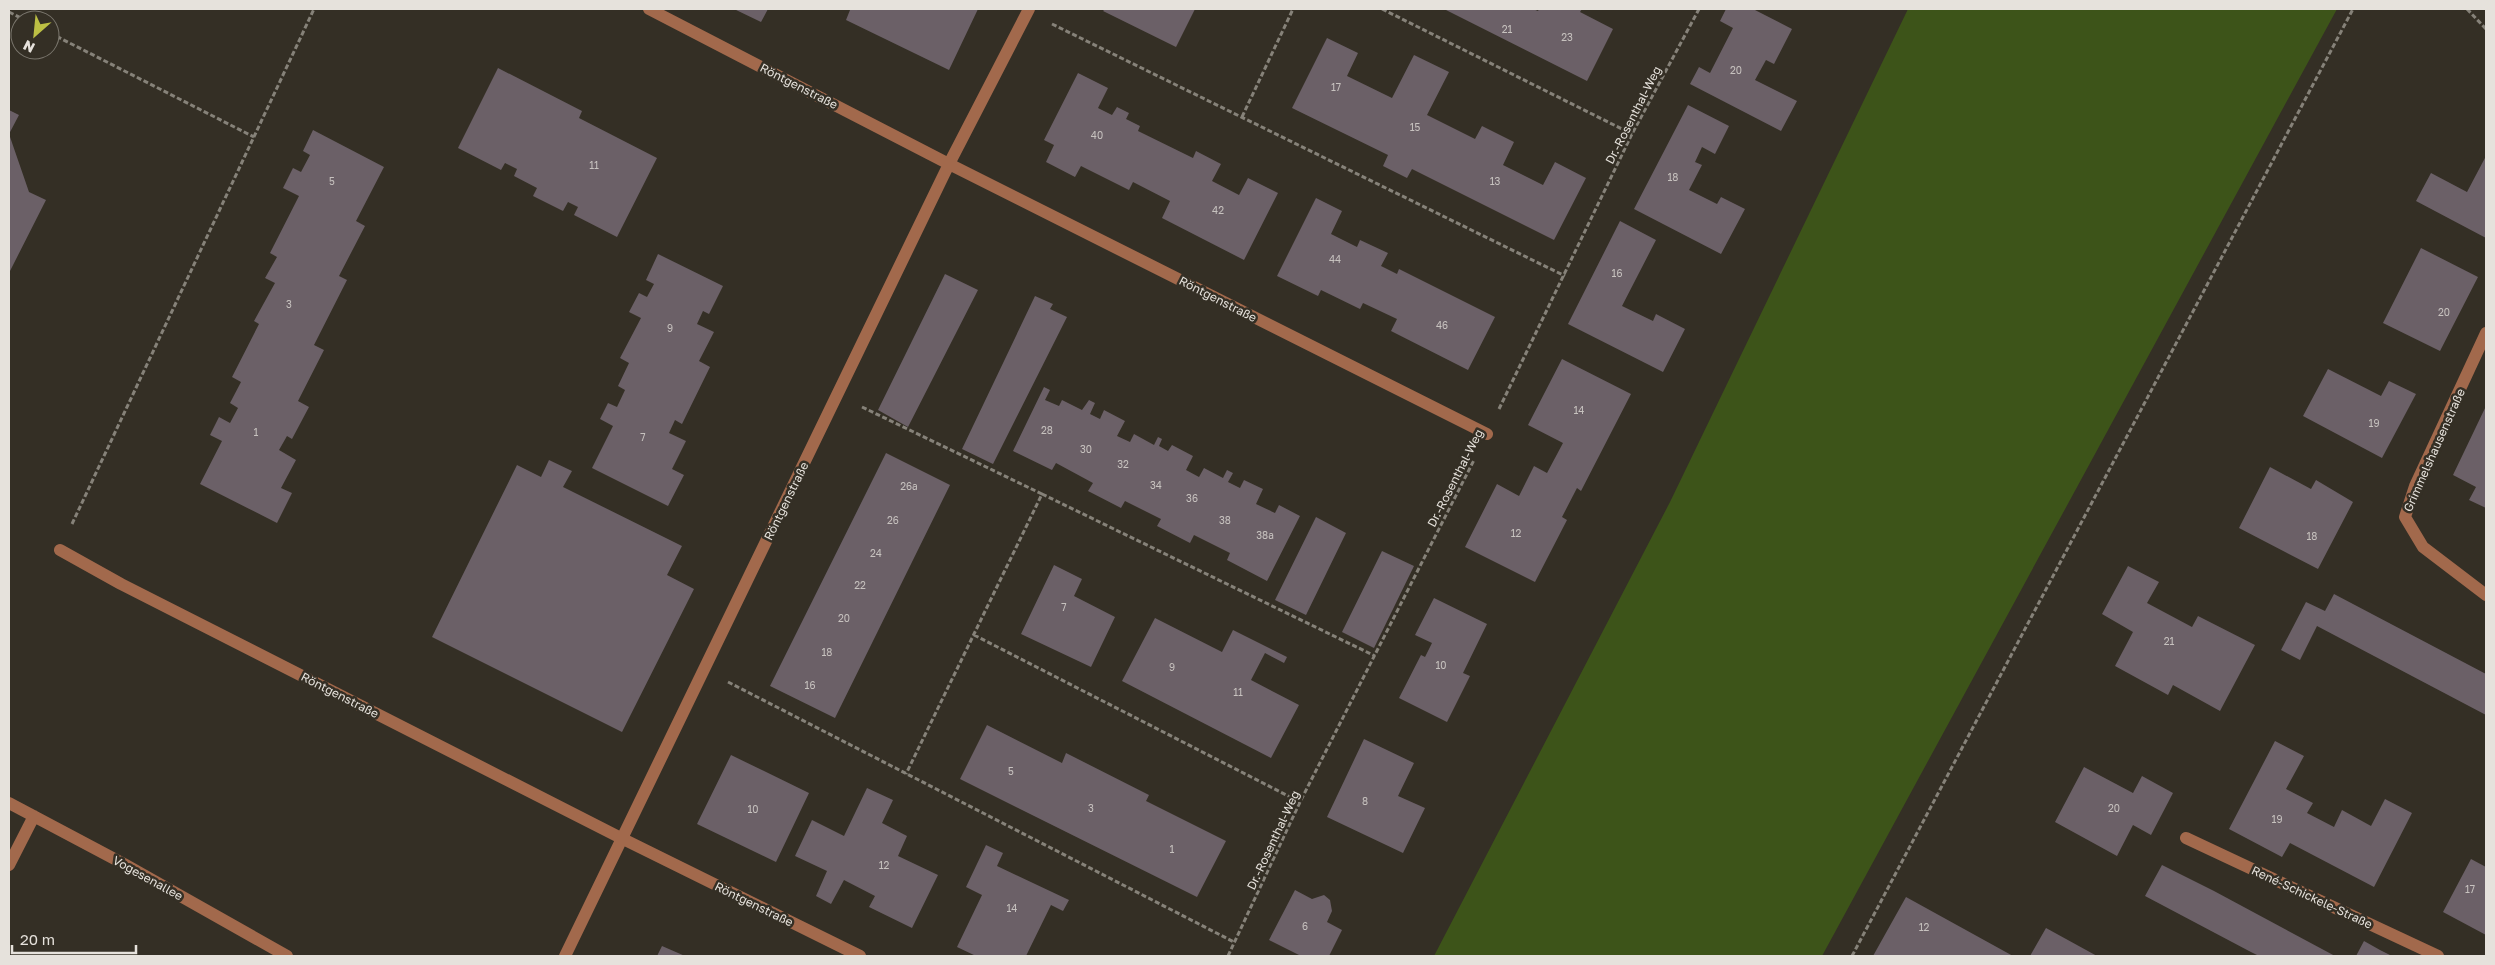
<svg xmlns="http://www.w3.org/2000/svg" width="2495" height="965" font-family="'Golos Text',sans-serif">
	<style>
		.green { fill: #3d5419 }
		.building { fill: #6b6067 }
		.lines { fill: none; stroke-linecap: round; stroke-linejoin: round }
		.path { stroke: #868279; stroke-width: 3; stroke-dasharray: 5 2.5; stroke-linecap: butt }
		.minor { stroke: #a2694c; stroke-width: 12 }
		.labels { text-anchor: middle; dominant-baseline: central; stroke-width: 5; stroke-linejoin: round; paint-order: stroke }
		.number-label { font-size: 10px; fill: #c7c2bf }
		.street-label { font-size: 12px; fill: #e6e2dc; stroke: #342f25 }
	</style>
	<rect width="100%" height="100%" fill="#342f25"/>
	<!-- green -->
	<path class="green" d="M1908 9H2337L1822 956H1434L1670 502Z"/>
	<!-- building -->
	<path class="building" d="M734 9H768L761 22Z
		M847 9H978L949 70 846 20 850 10Z
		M1105 9H1195L1176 47 1103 11Z
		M1444 9H1533L1538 11 1539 9H1582L1580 12 1613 29 1587 81Z
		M1726 9H1753L1792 29 1774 64 1766 60 1755 80 1797 101 1781 131 1690 84 1699 67 1710 73 1733 28 1720 21Z
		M1327 38 1358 53 1347 76 1392 98 1414 55 1449 72 1427 115 1475 139 1482 126 1514 142 1503 165 1543 185 1555 162 1586 178 1554 240 1412 169 1407 178 1383 166 1388 155 1292 108Z
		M498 68 582 111 579 118 657 158 617 237 574 215 578 207 568 202 563 211 533 196 537 188 514 176 517 169 505 163 501 170 458 148Z
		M1078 73 1108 88 1098 108 1112 115 1117 107 1129 113 1126 119 1140 126 1138 131 1193 158 1196 151 1221 164 1212 181 1239 195 1248 178 1278 193 1244 260 1162 218 1170 201 1133 182 1129 190 1081 166 1075 177 1046 162 1054 145 1044 140Z
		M1688 105 1729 126 1715 154 1702 147 1695 162 1702 165 1689 190 1717 204 1721 197 1745 209 1721 254 1634 209Z
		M9 110 19 115 9 134 29 192 46 200 9 273Z
		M313 130 384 167 356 221 365 226 339 276 347 280 314 345 324 350 298 401 309 407 292 439 287 436 279 450 296 460 281 488 292 493 277 523 200 484 222 441 210 435 219 417 230 423 238 408 230 403 241 382 232 377 259 324 254 321 275 283 265 278 277 257 270 253 299 196 283 188 293 168 301 172 310 155 303 151Z
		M2486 156V238L2416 201 2431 173 2467 192Z
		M1316 198 1342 211 1331 234 1357 247 1360 240 1388 253 1381 266 1397 274 1399 269 1495 317 1468 370 1391 331 1397 319 1363 303 1360 309 1321 290 1318 296 1277 276Z
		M1620 221 1656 240 1622 306 1653 321 1656 314 1685 329 1663 372 1568 324Z
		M2421 248 2478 277 2440 351 2383 323Z
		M658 254 723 286 709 314 703 311 697 324 714 332 699 361 710 367 682 424 675 420 669 433 686 441 672 469 684 475 668 506 592 468 613 426 600 419 608 403 617 407 625 390 618 386 629 363 620 358 641 318 629 312 639 293 647 297 654 284 646 280Z
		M945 274 978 290 908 427 878 410Z
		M1035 296 1053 304 1050 309 1067 317 993 464 962 449Z
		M1562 359 1631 394 1581 491 1577 488 1562 517 1567 520 1535 582 1465 547 1497 484 1519 496 1534 466 1547 473 1563 443 1528 425Z
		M2328 369 2381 396 2389 381 2416 394 2382 458 2303 416Z
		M1044 387 1050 390 1045 400 1059 406 1062 400 1082 410 1089 400 1095 403 1090 414 1100 419 1104 410 1125 421 1117 436 1130 442 1134 434 1154 445 1158 437 1162 439 1159 446 1168 451 1172 445 1193 456 1186 470 1199 477 1204 468 1223 478 1227 470 1233 473 1228 482 1240 488 1244 480 1263 489 1256 504 1275 513 1279 505 1300 516 1267 581 1227 560 1230 553 1194 535 1190 543 1157 526 1161 519 1125 501 1121 508 1088 491 1093 483 1056 463 1052 470 1013 451Z
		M2486 406V508L2469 500 2476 487 2453 475Z
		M886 453 950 485 835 718 770 686Z
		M549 460 572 471 563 487 682 546 667 575 694 589 622 732 432 637 517 465 541 477Z
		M2270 467 2311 489 2316 480 2353 502 2318 569 2239 528Z
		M1316 517 1346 533 1306 615 1275 600Z
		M1382 551 1414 566 1374 648 1342 632Z
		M1054 565 1082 579 1074 596 1115 617 1091 667 1021 634Z
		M2128 566 2159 582 2147 603 2192 627 2198 616 2255 645 2220 711 2173 685 2168 695 2115 666 2133 632 2102 614Z
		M2334 594 2486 674V715L2317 626 2300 660 2281 650 2306 602 2325 611Z
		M1434 598 1487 624 1463 673 1470 676 1447 722 1399 698 1421 655 1425 657 1432 643 1415 635Z
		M1155 618 1222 652 1233 630 1287 657 1284 663 1265 653 1251 680 1299 705 1271 758 1122 681Z
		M987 725 1062 763 1066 753 1149 795 1146 801 1226 841 1197 897 960 779Z
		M1364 739 1414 763 1398 796 1425 808 1403 853 1327 817Z
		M2275 741 2304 756 2286 789 2313 803 2307 813 2334 827 2342 810 2371 826 2385 799 2412 813 2374 887 2290 843 2282 857 2229 829Z
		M731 755 809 793 776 862 697 824Z
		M2084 767 2133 793 2142 776 2173 793 2151 835 2133 825 2117 856 2055 822Z
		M867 788 893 800 882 823 907 836 898 856 938 875 912 928 869 907 875 896 844 880 831 904 816 896 827 871 795 856 812 820 844 836Z
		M986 845 1003 853 997 866 1069 900 1063 911 1051 905 1026 956H976L957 947 982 895 966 887Z
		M2471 859 2486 867V935L2443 912Z
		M2162 865 2214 891 2335 956H2259L2249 951 2145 896Z
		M1295 890 1312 899 1324 895 1330 900 1332 911 1327 922 1342 930 1329 956H1301L1269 940Z
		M1906 897 2013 956H1873Z
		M2046 928 2097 956H2030Z
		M2364 941 2380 950 2392 956H2356Z
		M662 946 685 956H657Z"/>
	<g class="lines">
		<!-- path -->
		<path class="path" d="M1382 9 1632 134
			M2467 9 2486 29
			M9 12 25 20
			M1052 24 1565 276
			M50 33 254 137
			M1242 117 1293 9
			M862 407 1042 494 906 774
			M1499 409 1632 134 1699 9
			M1042 494 1375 656
			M72 524 314 9
			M974 635 1300 802
			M728 682 1234 942
			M1228 956 1300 802 1474 460
			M1852 956 2353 9"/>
		<!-- minor -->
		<path class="minor" d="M649 9 949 164 1487 434
			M2486 333 2415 486 2405 517 2423 547 2486 595
			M60 550 121 584 621 838 860 956
			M9 803 124 864 287 956
			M2186 838 2438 956
			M9 865 34 816
			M565 956 949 164 1029 9"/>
	</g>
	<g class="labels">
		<!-- number labels -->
		<g class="number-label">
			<text x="1507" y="29">21</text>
			<text x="1567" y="37">23</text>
			<text x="1736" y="70">20</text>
			<text x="1336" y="87">17</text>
			<text x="1415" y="127">15</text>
			<text x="1097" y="135">40</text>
			<text x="594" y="165">11</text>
			<text x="1673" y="177">18</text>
			<text x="332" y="181">5</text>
			<text x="1495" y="181">13</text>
			<text x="1218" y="210">42</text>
			<text x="1335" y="259">44</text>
			<text x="1617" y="273">16</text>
			<text x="289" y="304">3</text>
			<text x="2444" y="312">20</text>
			<text x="1442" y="325">46</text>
			<text x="670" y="328">9</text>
			<text x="1579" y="410">14</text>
			<text x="2374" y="423">19</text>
			<text x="1047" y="430">28</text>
			<text x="256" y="432">1</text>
			<text x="643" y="437">7</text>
			<text x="1086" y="449">30</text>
			<text x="1123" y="464">32</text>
			<text x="1156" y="485">34</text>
			<text x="909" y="486">26a</text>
			<text x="1192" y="498">36</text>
			<text x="893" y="520">26</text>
			<text x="1225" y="520">38</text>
			<text x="1516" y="533">12</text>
			<text x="1265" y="535">38a</text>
			<text x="2312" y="536">18</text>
			<text x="876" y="553">24</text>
			<text x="860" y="585">22</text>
			<text x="1064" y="607">7</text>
			<text x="844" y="618">20</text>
			<text x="2169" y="641">21</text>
			<text x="827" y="652">18</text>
			<text x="1441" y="665">10</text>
			<text x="1172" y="667">9</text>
			<text x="810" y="685">16</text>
			<text x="1238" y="692">11</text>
			<text x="1011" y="771">5</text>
			<text x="1365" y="801">8</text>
			<text x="1091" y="808">3</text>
			<text x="2114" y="808">20</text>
			<text x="753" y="809">10</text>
			<text x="2277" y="819">19</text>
			<text x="1172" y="849">1</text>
			<text x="884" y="865">12</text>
			<text x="2470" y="889">17</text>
			<text x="1012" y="908">14</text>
			<text x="1305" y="926">6</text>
			<text x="1924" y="927">12</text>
		</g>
		<!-- street labels -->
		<g class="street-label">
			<text transform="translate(799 86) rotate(27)">Röntgenstraße</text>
			<text transform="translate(1633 115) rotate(-63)">Dr.-Rosenthal-Weg</text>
			<text transform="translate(1218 299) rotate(27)">Röntgenstraße</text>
			<text transform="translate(2434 450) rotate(-66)">Grimmelshausenstraße</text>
			<text transform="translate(1455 478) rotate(-63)">Dr.-Rosenthal-Weg</text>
			<text transform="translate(786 501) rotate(-64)">Röntgenstraße</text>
			<text transform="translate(340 695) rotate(27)">Röntgenstraße</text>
			<text transform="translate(1273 840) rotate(-65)">Dr.-Rosenthal-Weg</text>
			<text transform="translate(148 878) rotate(29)">Vogesenallee</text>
			<text transform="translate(2312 897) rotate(25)">René-Schickele-Straße</text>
			<text transform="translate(754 904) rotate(26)">Röntgenstraße</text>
		</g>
	</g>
	<!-- border -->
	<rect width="2495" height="965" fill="none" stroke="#e6e2dc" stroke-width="20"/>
	<!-- north arrow -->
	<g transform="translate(35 35) rotate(207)"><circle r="24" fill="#342f25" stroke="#7b776e"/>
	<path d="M0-4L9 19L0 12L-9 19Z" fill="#bcbf44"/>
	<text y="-8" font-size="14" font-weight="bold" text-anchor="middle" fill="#e6e2dc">N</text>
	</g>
	<!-- scale -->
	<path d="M12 945v8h124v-8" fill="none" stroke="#e6e2dc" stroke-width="2.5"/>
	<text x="20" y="945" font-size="15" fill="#e6e2dc" stroke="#342f25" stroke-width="4" paint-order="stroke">20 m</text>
</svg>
